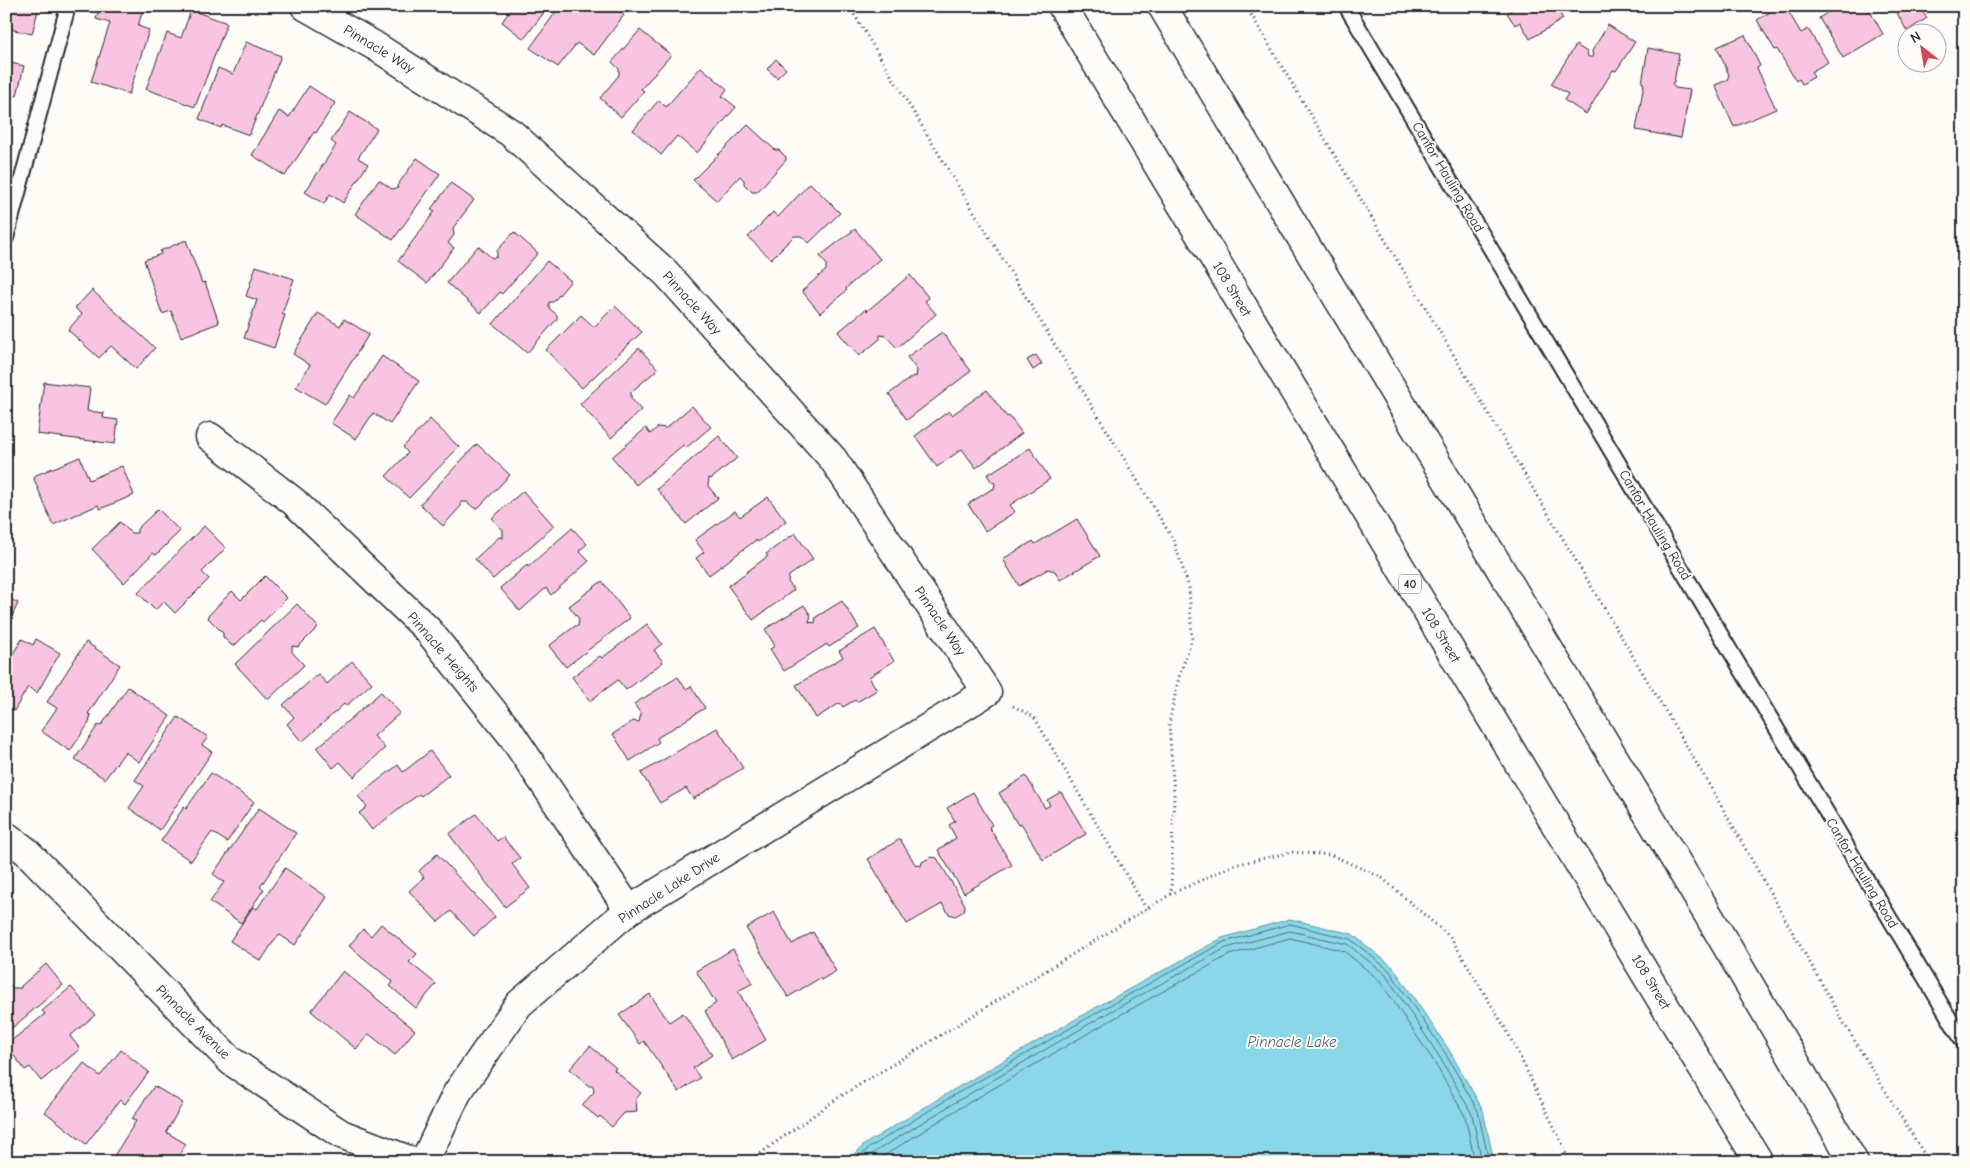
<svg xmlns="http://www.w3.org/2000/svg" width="1970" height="1168" font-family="'Comic Neue',sans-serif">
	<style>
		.water { fill: #8ad7e9; stroke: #64929d }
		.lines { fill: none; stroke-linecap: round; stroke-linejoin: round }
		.shore { stroke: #517077; stroke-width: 1 }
		.building { fill: #f8c4e2; stroke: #2b2b2b }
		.service-casing { stroke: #2b2b2b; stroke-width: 18 }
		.minor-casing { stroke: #2b2b2b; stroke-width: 31 }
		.primary-casing { stroke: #2b2b2b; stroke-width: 31 }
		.path { stroke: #2b2b2b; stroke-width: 3; stroke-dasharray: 1 4; stroke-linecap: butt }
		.service { stroke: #fdfcf7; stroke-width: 14 }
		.minor { stroke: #fdfcf7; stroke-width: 28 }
		.primary { stroke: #fdfcf7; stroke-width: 28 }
		.labels { text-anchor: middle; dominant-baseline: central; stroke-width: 4; stroke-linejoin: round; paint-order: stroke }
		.shield { fill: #fdfcf7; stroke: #6a6a68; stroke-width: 1 }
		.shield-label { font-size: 12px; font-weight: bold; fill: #2b2b2b }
		.street-label { font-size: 14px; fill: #2b2b2b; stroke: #fdfcf7 }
		.water-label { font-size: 15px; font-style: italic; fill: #485f64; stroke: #fdfcf7 }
	</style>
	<rect width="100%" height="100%" fill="#fdfcf7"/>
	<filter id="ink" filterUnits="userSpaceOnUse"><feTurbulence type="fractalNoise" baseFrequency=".02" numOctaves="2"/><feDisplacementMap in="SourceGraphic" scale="10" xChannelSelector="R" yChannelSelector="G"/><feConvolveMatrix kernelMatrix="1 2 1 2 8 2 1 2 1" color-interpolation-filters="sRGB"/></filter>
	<g filter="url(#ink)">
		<!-- water -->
		<path class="water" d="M1290 919 1352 934 1393 967 1449 1050 1483 1110 1494 1162H847L865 1144 948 1093 1102 1004 1222 938Z"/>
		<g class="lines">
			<!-- shore -->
			<path class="shore" d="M854 1162 869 1148 951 1097 1105 1008 1224 942 1290 924 1350 939 1389 970 1445 1053 1478 1111 1489 1162
				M863 1162 873 1153 954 1103 1108 1013 1226 948 1290 931 1347 944 1385 974 1439 1056 1472 1114 1482 1162
				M874 1162 958 1109 1111 1020 1229 955 1290 938 1344 951 1379 980 1433 1060 1465 1116 1475 1162"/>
		</g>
		<!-- building -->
		<path class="building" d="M6 6H39L32 34 6 28Z
			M100 6H144L138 26 149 30 129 94 91 82 110 23 96 19Z
			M513 6H543L542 8 545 11 524 39 502 22Z
			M560 6H612L624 15 594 55 577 43 558 67 530 48Z
			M1513 6H1568L1559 12 1563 19 1530 39 1520 22 1515 25 1507 13 1512 10 1511 8Z
			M1780 6H1785L1801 33 1808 29 1828 62 1811 72 1814 77 1802 84 1799 79 1796 81 1777 49 1775 50 1757 20Z
			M1834 6H1867L1883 34 1843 58 1819 18 1833 9Z
			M1893 6H1931L1922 11 1927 18 1907 31Z
			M191 10 227 23 195 107 146 89 167 33 181 38Z
			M1608 25 1635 42 1616 71 1613 70 1586 114 1564 100 1568 94 1551 84 1576 45 1587 52 1588 57H1593L1592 51Z
			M640 30 671 55 641 89 644 91 621 117 600 98 619 75V69L612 62Z
			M1745 35 1760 66 1757 68 1776 109 1734 127 1715 85 1727 80 1729 75 1717 47Z
			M246 42 281 56 249 135 222 125 221 128 199 119 218 68 233 74Z
			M1648 48 1679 54 1674 82 1672 83 1675 88 1690 90 1681 138 1636 130 1644 84 1642 83Z
			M776 59 786 69 777 78 767 69Z
			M6 62 24 66 17 96 6 94Z
			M701 67 727 89 722 96 736 107 697 153 677 136 661 155 633 130 659 100 666 107Z
			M309 86 335 103 316 133 314 132 285 176 252 155 279 111 289 117Z
			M350 112 377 129 358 158 368 164 343 203 330 194 324 204 305 192 336 145 331 141Z
			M748 125 775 150H779L786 157V160L757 192H752L744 184V180L740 176 717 201 693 180Z
			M417 158 440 174 393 240 355 214 379 180 392 189 398 188 397 186Z
			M451 183 474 200 453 228 454 235 448 243 454 248 427 283 398 261 435 211 431 209Z
			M810 183 840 213 809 243 801 236H794L771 259 748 237 773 212 778 217Z
			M855 229 880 259 846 288 847 290 820 313 802 291 826 270V264L820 256Z
			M514 232 538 253 502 294 500 292 481 313 447 283 478 246 492 258 497 257V251Z
			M186 240 202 283 205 282 219 323 181 337 171 311 162 314 144 260 161 254 160 251Z
			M547 261 571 281 553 302H549V308L557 315V319L527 353 493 324Z
			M256 266 294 279 282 314 285 315 274 348 244 338 257 300 246 296Z
			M910 275 929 298 925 301 936 314 897 348 886 336 880 335V339L859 356 838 332 866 309 867 311Z
			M92 290 155 348 136 369 111 346 99 358 68 330 82 314 75 308Z
			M615 306 642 332 582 388 546 350 581 315 594 327Z
			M318 313 340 326 344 319 369 334 325 404 296 387 310 365 293 354Z
			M942 332 971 371 907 420 889 394 913 376 916 377 917 370 907 357Z
			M639 348 658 369 631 392V398L641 410 611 438 580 404Z
			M1036 355 1042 364 1033 370 1027 360Z
			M382 356 419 381 390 424 373 413 356 439 331 423 350 395 354 398Z
			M44 382 90 388 87 411 104 413 103 418 118 420 115 444 37 434Z
			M987 390 1007 417 1009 416 1022 433 976 468 962 449 937 467 915 436 949 411 952 415Z
			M692 406 711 427 686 448 683 445 636 485 612 457 646 428 650 434 658 427 666 428Z
			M430 419 459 447 409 498 386 476 408 453 403 447Z
			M719 436 737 458 711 479 709 478 708 486 718 498 686 524 657 489Z
			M477 444 510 475 478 508H474L467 502H461V506L443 526 420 504Z
			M1030 448 1050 479 1010 505 1015 512 985 531 968 504 992 489H994L995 483 992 482 987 475Z
			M80 457 89 480 122 466 134 495 100 509 98 505 53 525 34 479 36 475Z
			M523 491 554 526 493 579 475 559 499 537 503 538V530L492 518Z
			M768 497 786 521 758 542 756 540 709 575 696 558 704 552 695 540 735 511 740 517Z
			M158 509 180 531 156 555 153 553 124 583 92 549 120 522 131 533H137V529Z
			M1077 519 1100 556 1060 580 1055 571 1048 569 1019 586 1003 559 1033 541 1035 544Z
			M204 526 226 548 202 572 209 579 175 613 164 602 155 610 138 593Z
			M572 528 587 544 579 551 589 561 551 595 546 588 520 611 500 588 527 565 528 567Z
			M795 533 813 559 789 576 788 582 794 590 753 620 728 586 768 556 766 554Z
			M265 576 287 598 263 622 261 620 235 645H231L223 637V633L207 617 232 591 241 600Z
			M602 581 630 618 566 667 549 646 575 626H578L579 619 569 606Z
			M6 597 18 603 6 630Z
			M842 601 859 628 829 647 827 644 784 671 770 649 775 646 765 629 804 605 811 616 809 622 815 623 816 617Z
			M297 604 318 627 298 647 292 646V652L304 665 269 699H267L235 664Z
			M647 624 662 644 654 650 663 662 626 690 618 680 590 701 572 677 600 656 602 658Z
			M875 629 894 661 869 677 877 690 857 702 855 700 843 707 840 703 816 718 796 685 843 657 839 651Z
			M22 639 33 645 36 639 60 653 37 693 28 687 14 711 6 706V665Z
			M86 642 120 665 88 714 91 715 89 723 70 751 41 731 57 708 47 702Z
			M352 661 372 683 346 706 344 704 302 742 287 724 294 717 283 705 318 674 327 684Z
			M678 677 686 689 691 686 705 708 657 738 659 742 630 761 613 734 633 721 639 722 641 714 634 704Z
			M128 687 170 716 139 762 125 752 105 779 75 759 98 725 101 726Z
			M381 692 400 713 374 736 385 748 354 777 340 762 333 768 317 748Z
			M178 717 208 737 202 745 212 752 160 830 129 808 144 786 135 780Z
			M717 728 743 768 693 799 686 788 660 803 641 773Z
			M430 751 449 775 421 796 419 794 372 830 359 813 367 807 358 796 398 765 403 772Z
			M211 773 254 802 227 842 212 832 191 861 161 841 184 807 186 809Z
			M1026 776 1045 808 1050 805 1047 800 1061 792 1086 834 1043 860 1021 823 1018 825 999 793Z
			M973 792 992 825 989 827 1012 865 964 893 938 850 956 838 949 825 955 821 947 808Z
			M259 808 296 833 260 887 264 889 241 923 210 902 224 882 213 874Z
			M476 814 497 841 503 837 520 858 512 864 530 888 505 907 449 834Z
			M900 839 915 864 921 866 922 862 931 857 937 858 965 905 964 911 955 916 949 914 942 904 907 924 868 859Z
			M437 854 495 917 474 936 451 911 438 922 409 891 424 877 419 871Z
			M285 868 327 897 295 945 280 935 275 939 261 961 230 941 253 907 257 909Z
			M774 912 792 944 813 932 836 971 821 980 820 978 788 997 746 928Z
			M381 924 417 954 409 962 436 984 416 1008 390 986 393 982 349 946 363 929 371 936Z
			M733 949 753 983 738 991 766 1040 732 1060 705 1011 716 1003 696 971Z
			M46 964 63 985 6 1033V981L13 988H21V986Z
			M343 971 415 1030 395 1055 369 1034 356 1049 311 1011Z
			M71 987 95 1015 70 1036 80 1049 41 1081 30 1067 25 1070 6 1045 45 1014 42 1011Z
			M650 994 669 1022 683 1013 712 1055 693 1068 700 1078 679 1092 644 1041 640 1044 619 1015Z
			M590 1046 616 1068 614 1070 641 1093 636 1099 637 1112 624 1113 612 1127 600 1116 598 1118 582 1105 594 1092 593 1086H589L570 1069Z
			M121 1050 149 1072 125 1104 120 1100 86 1144 45 1112 84 1063 100 1076Z
			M154 1086 183 1103 166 1132 186 1144 175 1162H123L114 1156 136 1121 132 1119Z"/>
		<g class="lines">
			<!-- service casing -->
			<g class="service-casing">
				<path id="service" d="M1346 6 1964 1043
					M6 238 68 6"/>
			</g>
			<!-- minor casing -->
			<g class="minor-casing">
				<path id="minor" d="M305 6 375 46 511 133 666 273 833 459 987 692 629 910 519 1004 457 1093 424 1162
					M210 437 293 501 427 629 511 734 629 910
					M6 836 26 851 231 1061 341 1134 414 1162"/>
			</g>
			<!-- primary casing -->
			<g class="primary-casing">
				<path id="primary" d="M1062 6 1759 1162
					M1162 6 1709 916 1854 1162"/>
			</g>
			<!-- path -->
			<path class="path" d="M849 6 1174 541 1189 588 1192 639 1179 677 1169 723 1174 794 1171 894
				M1246 6 1710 786 1845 1025 1929 1162
				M1013 706 1034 717 1147 910
				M748 1162 838 1098 1171 894 1234 865 1292 852 1331 855 1381 877 1451 938 1508 1033 1565 1149 1567 1162"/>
			<!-- service -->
			<use href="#service" class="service"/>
			<!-- minor -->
			<use href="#minor" class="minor"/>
			<!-- primary -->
			<use href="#primary" class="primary"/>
		</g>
	</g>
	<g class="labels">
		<!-- shield labels -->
		<rect class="shield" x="1399" y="574.5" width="22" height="19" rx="4"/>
		<g class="shield-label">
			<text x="1410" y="584">40</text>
		</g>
		<!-- street labels -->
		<g class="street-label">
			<text transform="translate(379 49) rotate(31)">Pinnacle Way</text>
			<text transform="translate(1448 177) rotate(59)">Canfor Hauling Road</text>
			<text transform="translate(1232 289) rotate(59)">108 Street</text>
			<text transform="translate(692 303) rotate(48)">Pinnacle Way</text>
			<text transform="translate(1655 525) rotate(59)">Canfor Hauling Road</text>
			<text transform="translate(940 621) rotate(56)">Pinnacle Way</text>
			<text transform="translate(1441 635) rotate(59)">108 Street</text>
			<text transform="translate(443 652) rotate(49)">Pinnacle Heights</text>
			<text transform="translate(1862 873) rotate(59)">Canfor Hauling Road</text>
			<text transform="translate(669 888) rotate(-33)">Pinnacle Lake Drive</text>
			<text transform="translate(1651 982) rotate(59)">108 Street</text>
			<text transform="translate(193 1022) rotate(45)">Pinnacle Avenue</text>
		</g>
		<!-- water labels -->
		<g class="water-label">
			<text x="1292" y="1042">Pinnacle Lake</text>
		</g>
	</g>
	<!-- margin -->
	<rect width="1970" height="1168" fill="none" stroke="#fdfcf7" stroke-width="25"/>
	<rect x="12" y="12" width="1945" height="1143" fill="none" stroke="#2b2b2b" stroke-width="2" filter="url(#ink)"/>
	<!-- north arrow -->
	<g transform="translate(1922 48) rotate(329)"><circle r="24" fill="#fdfcf7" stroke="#a9a8a5"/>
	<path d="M0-4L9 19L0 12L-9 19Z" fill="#d1495b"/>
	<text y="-8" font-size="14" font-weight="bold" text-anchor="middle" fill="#2b2b2b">N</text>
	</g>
</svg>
